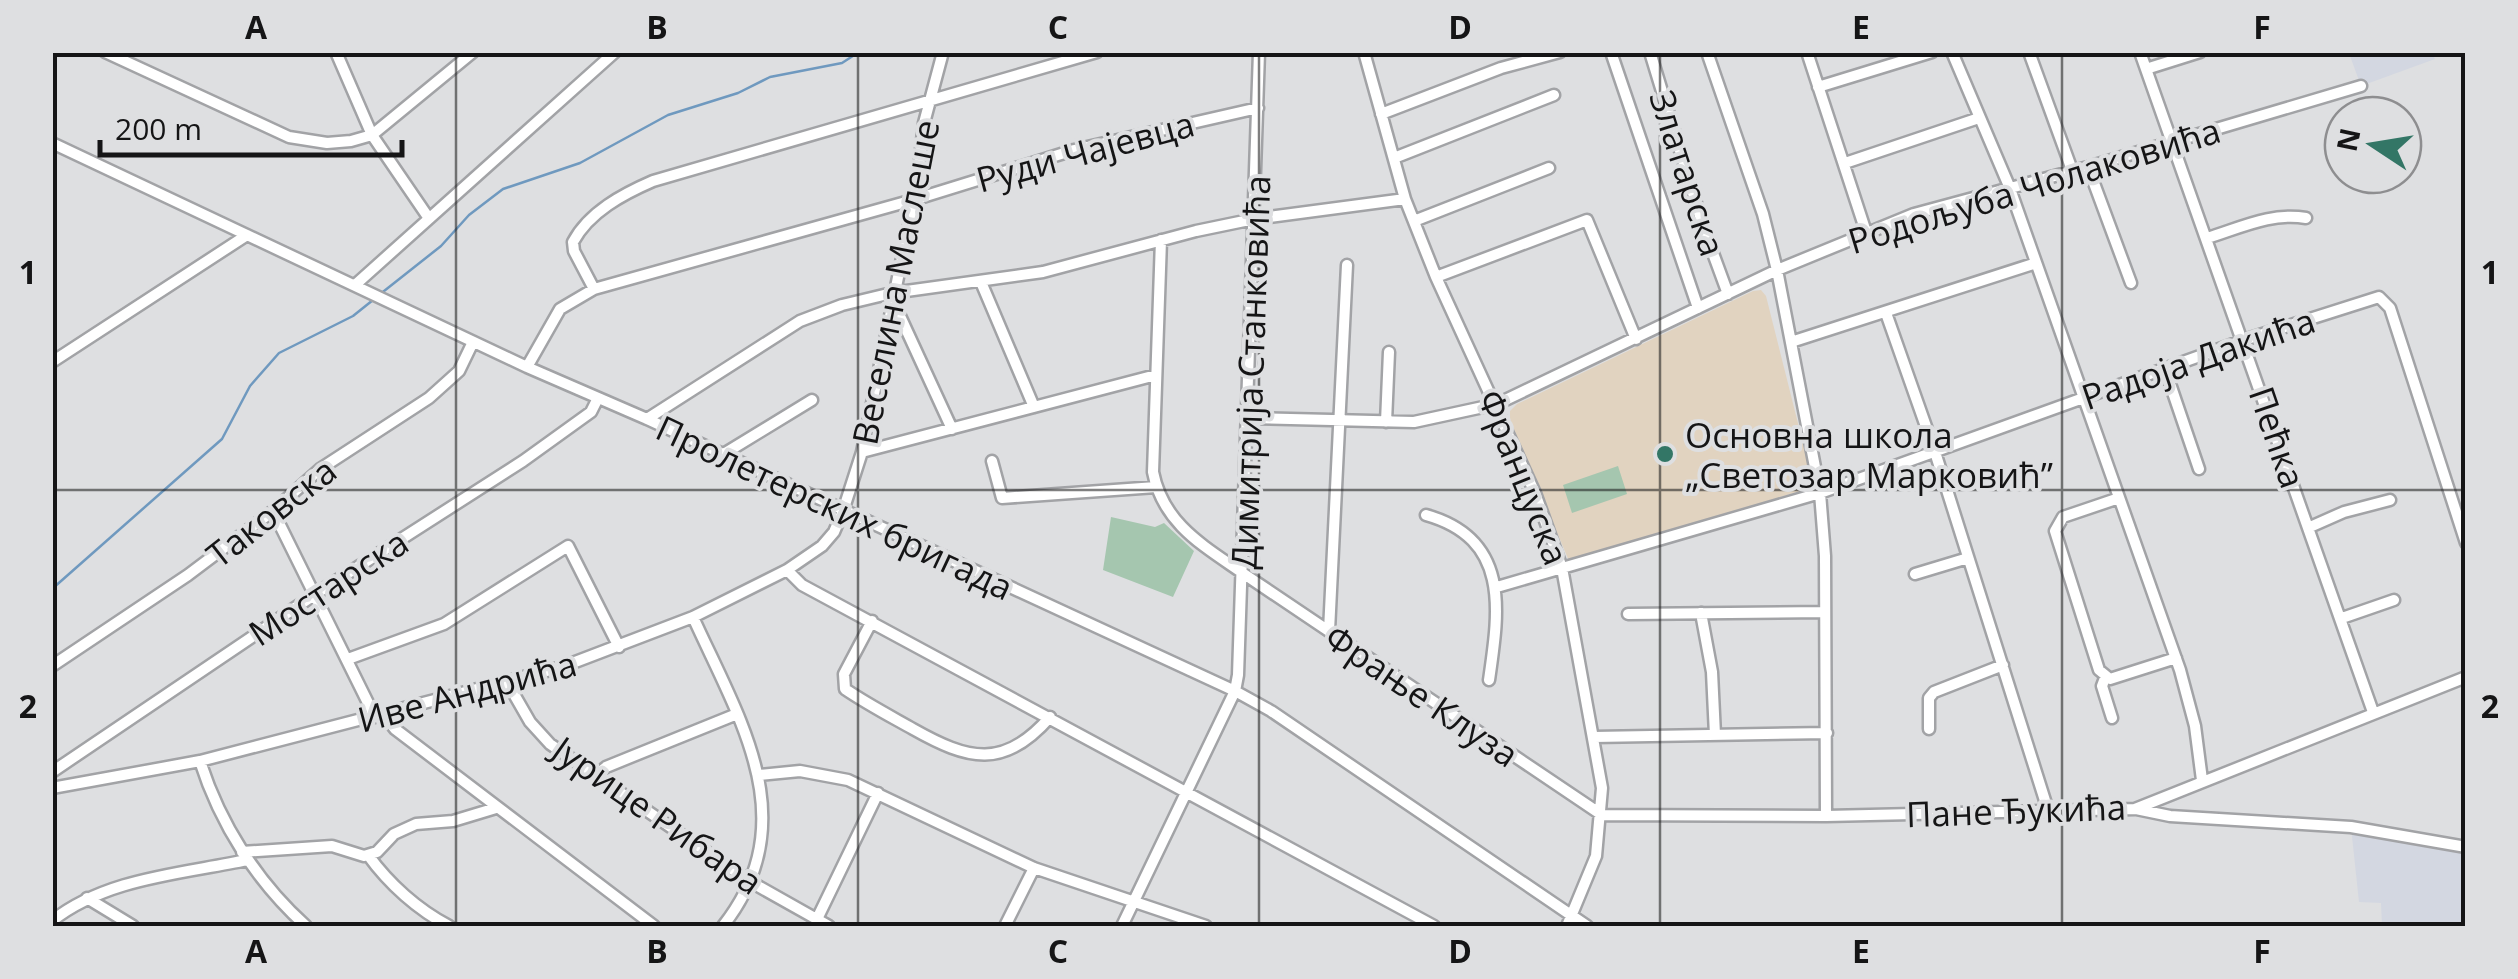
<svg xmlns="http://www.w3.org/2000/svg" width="2518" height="979" font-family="'Open Sans',sans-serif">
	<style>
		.built { fill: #d3d7e1 }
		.education { fill: #e1d3c0 }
		.green { fill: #a5c6af }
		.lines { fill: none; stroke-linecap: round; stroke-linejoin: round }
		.stream { stroke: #6f99bf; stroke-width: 2.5 }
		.minor-casing { stroke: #a2a3a6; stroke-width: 15 }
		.minor { stroke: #fff; stroke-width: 10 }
		.grid { fill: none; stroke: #151516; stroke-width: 2.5; stroke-opacity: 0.55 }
		.poi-dot { fill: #337666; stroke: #dedfe1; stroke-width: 4 }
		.labels { text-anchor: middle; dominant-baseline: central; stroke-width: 8; stroke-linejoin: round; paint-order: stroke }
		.street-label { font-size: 35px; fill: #151516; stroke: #dedfe1 }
		.poi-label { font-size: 35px; fill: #151516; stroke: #dedfe1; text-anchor: start }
		.neatline { fill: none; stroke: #151516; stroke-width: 4 }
		.grid-label { font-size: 32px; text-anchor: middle; font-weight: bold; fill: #151516 }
	</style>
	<rect width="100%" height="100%" fill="#dedfe1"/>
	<!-- built -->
	<path class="built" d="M2349 53H2432L2435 59 2361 86Z
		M2351 827 2465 847V926H2382L2381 903 2359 902Z"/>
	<!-- education -->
	<path class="education" d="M1761 290 1766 296 1814 487 1569 561 1510 420V411L1517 404 1753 291Z"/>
	<!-- green -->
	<path class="green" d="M1618 466 1627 494 1572 513 1563 485Z
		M1111 517 1155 527 1164 523 1194 551 1173 597 1103 570Z"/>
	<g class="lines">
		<!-- stream -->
		<path class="stream" d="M379 295 441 246 469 215 503 189 580 163 668 115 738 93 770 77 842 63 859 52
			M52 589 222 439 250 386 279 353 353 316 373 300"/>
		<!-- minor casing -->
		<g class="minor-casing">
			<path id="minor" d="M105 52 289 137 327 143 351 141 372 135 473 52
				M336 52 372 135 428 217
				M1364 52 1405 199 1436 277 1535 493 1562 568 1602 788 1596 856 1567 926
				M1611 52 1698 308
				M1650 52 1703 226 1728 294
				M1707 52 1763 214 1777 270 1820 493 1825 556 1826 816
				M1807 52 1866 232
				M1952 52 2009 186 2180 670 2195 726 2202 780
				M2029 52 2072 170
				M2140 52 2373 712
				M2146 69 2200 52
				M1818 87 1932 52
				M1381 114 1501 68 1560 52
				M52 143 527 367 647 419 1235 691 1271 711 1587 926
				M1394 158 1554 95
				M1845 163 1979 118
				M2088 167 2131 283
				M1414 221 1549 168
				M2207 238C2240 228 2271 212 2306 218
				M1161 240 1153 472C1163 524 1204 546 1244 574L1602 815 1826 816 2135 809 2466 677
				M1436 277 1587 220 1636 339
				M981 282 1034 407
				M355 285 615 52
				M594 289 574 251 573 242C589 212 623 194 653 181L1097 52
				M890 307 900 316 952 429
				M1886 313 1935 452 2048 810
				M1791 342 2036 263
				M52 362 247 235
				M527 367 560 309 594 289 913 200 1074 150 1258 108
				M2165 369 2199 469
				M1248 418 1414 422 1497 404 1777 270 1914 214 2088 167 2361 86
				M647 419 800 321 842 305 892 293 1043 272 1196 231 1254 219 1405 199
				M1386 422 1389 352
				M862 452 1156 375
				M722 455 812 400
				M992 461 1002 498 1156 487
				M2119 498 2063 517 2055 531 2099 670 2110 679 2176 658
				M273 511 375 717
				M1426 515C1511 539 1499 611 1489 680
				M2310 527 2344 512 2390 500
				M787 570 802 585 1434 926
				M1915 574 1968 558
				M1497 587 1820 493 2244 340 2379 297 2390 308 2466 543
				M1701 613 1712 672 1715 735
				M1628 614 1825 612
				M693 617C739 719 806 821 723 926
				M2342 618 2394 600
				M872 621 844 674 845 689C867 704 890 716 913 729 968 760 1004 770 1050 717
				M1329 631 1347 265
				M348 659 444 624 568 546 619 647
				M52 666 188 575 273 511 320 469 429 398 459 371 473 342
				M2105 678 2102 686 2112 718
				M507 682 530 722 550 744 749 881 829 926
				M384 715 395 729 654 926
				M1929 729V698L1934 692 2003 665
				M1594 737 1827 733
				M200 761C220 824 257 882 306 926
				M52 772 314 595 523 461 591 412 598 398
				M759 775 800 771 848 780 1034 868 1206 926
				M595 776 606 767 737 714
				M52 788 200 761 562 667 693 617 787 570 822 546 834 532 843 511 862 452 917 185 924 123 943 52
				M2136 809 2170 816 2351 827 2466 847
				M242 852 332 846 364 856 377 852 394 834 416 824 453 821 496 808
				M368 855C389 884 418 910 449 926
				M87 898 133 926
				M817 919 878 793
				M52 921C106 878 181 874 247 860
				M1005 926 1034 868
				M1122 926 1235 691 1238 675 1259 52"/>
		</g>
		<!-- minor -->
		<use href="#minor" class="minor"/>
	</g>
	<!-- grid -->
	<path class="grid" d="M456 52V926M858 52V926M1259 52V926M1660 52V926M2062 52V926M52 490H2466"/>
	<!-- markers -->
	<circle class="poi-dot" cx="1665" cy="454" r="10"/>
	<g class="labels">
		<!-- street labels -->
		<g class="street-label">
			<text transform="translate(1085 151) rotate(-15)">Руди Чајевца</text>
			<text transform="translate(1688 173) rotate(72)">Златарска</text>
			<text transform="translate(2034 185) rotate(-17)">Родољуба Чолаковића</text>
			<text transform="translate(895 282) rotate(-79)">Веселина Маслеше</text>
			<text transform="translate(2198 358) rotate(-19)">Радоја Дакића</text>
			<text transform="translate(1250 372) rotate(-88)">Димитрија Станковића</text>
			<text transform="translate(2278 437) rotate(71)">Пећка</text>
			<text transform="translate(1524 477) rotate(68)">Француска</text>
			<text transform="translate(835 507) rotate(25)">Пролетерских бригада</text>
			<text transform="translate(271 512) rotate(-38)">Таковска</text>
			<text transform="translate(328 587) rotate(-33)">Мостарска</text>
			<text transform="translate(467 691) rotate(-15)">Иве Андрића</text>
			<text transform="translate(1422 695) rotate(34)">Фрање Клуза</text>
			<text transform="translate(2016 810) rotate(-2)">Пане Ђукића</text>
			<text transform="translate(658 815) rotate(35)">Јурице Рибара</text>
		</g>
		<!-- poi labels -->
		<g class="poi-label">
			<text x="1685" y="434">Основна школа<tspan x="1685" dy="40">„Светозар Марковић”</tspan></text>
		</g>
	</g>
	<!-- border -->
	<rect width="2518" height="979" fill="none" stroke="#dedfe1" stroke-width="110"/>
	<!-- north arrow -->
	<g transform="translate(2373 145) rotate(282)"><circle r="48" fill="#dedfe1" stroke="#8e8e90" stroke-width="2.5"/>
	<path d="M0-8L18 38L0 25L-18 38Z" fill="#337666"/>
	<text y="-15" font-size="28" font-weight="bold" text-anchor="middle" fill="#151516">N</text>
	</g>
	<!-- scale -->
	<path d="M100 140v15h302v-15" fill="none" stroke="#151516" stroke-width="5"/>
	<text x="115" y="140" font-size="30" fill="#151516" stroke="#dedfe1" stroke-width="8" paint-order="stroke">200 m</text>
	<rect x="55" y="55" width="2408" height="869" class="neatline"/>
	<g class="grid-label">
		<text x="256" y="39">A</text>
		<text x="657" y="39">B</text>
		<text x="1058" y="39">C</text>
		<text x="1460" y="39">D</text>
		<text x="1861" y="39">E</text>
		<text x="2262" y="39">F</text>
		<text x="28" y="284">1</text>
		<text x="2490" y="284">1</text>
		<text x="28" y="718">2</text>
		<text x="2490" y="718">2</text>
		<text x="256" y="963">A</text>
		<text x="657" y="963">B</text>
		<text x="1058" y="963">C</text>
		<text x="1460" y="963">D</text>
		<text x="1861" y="963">E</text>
		<text x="2262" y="963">F</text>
	</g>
</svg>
